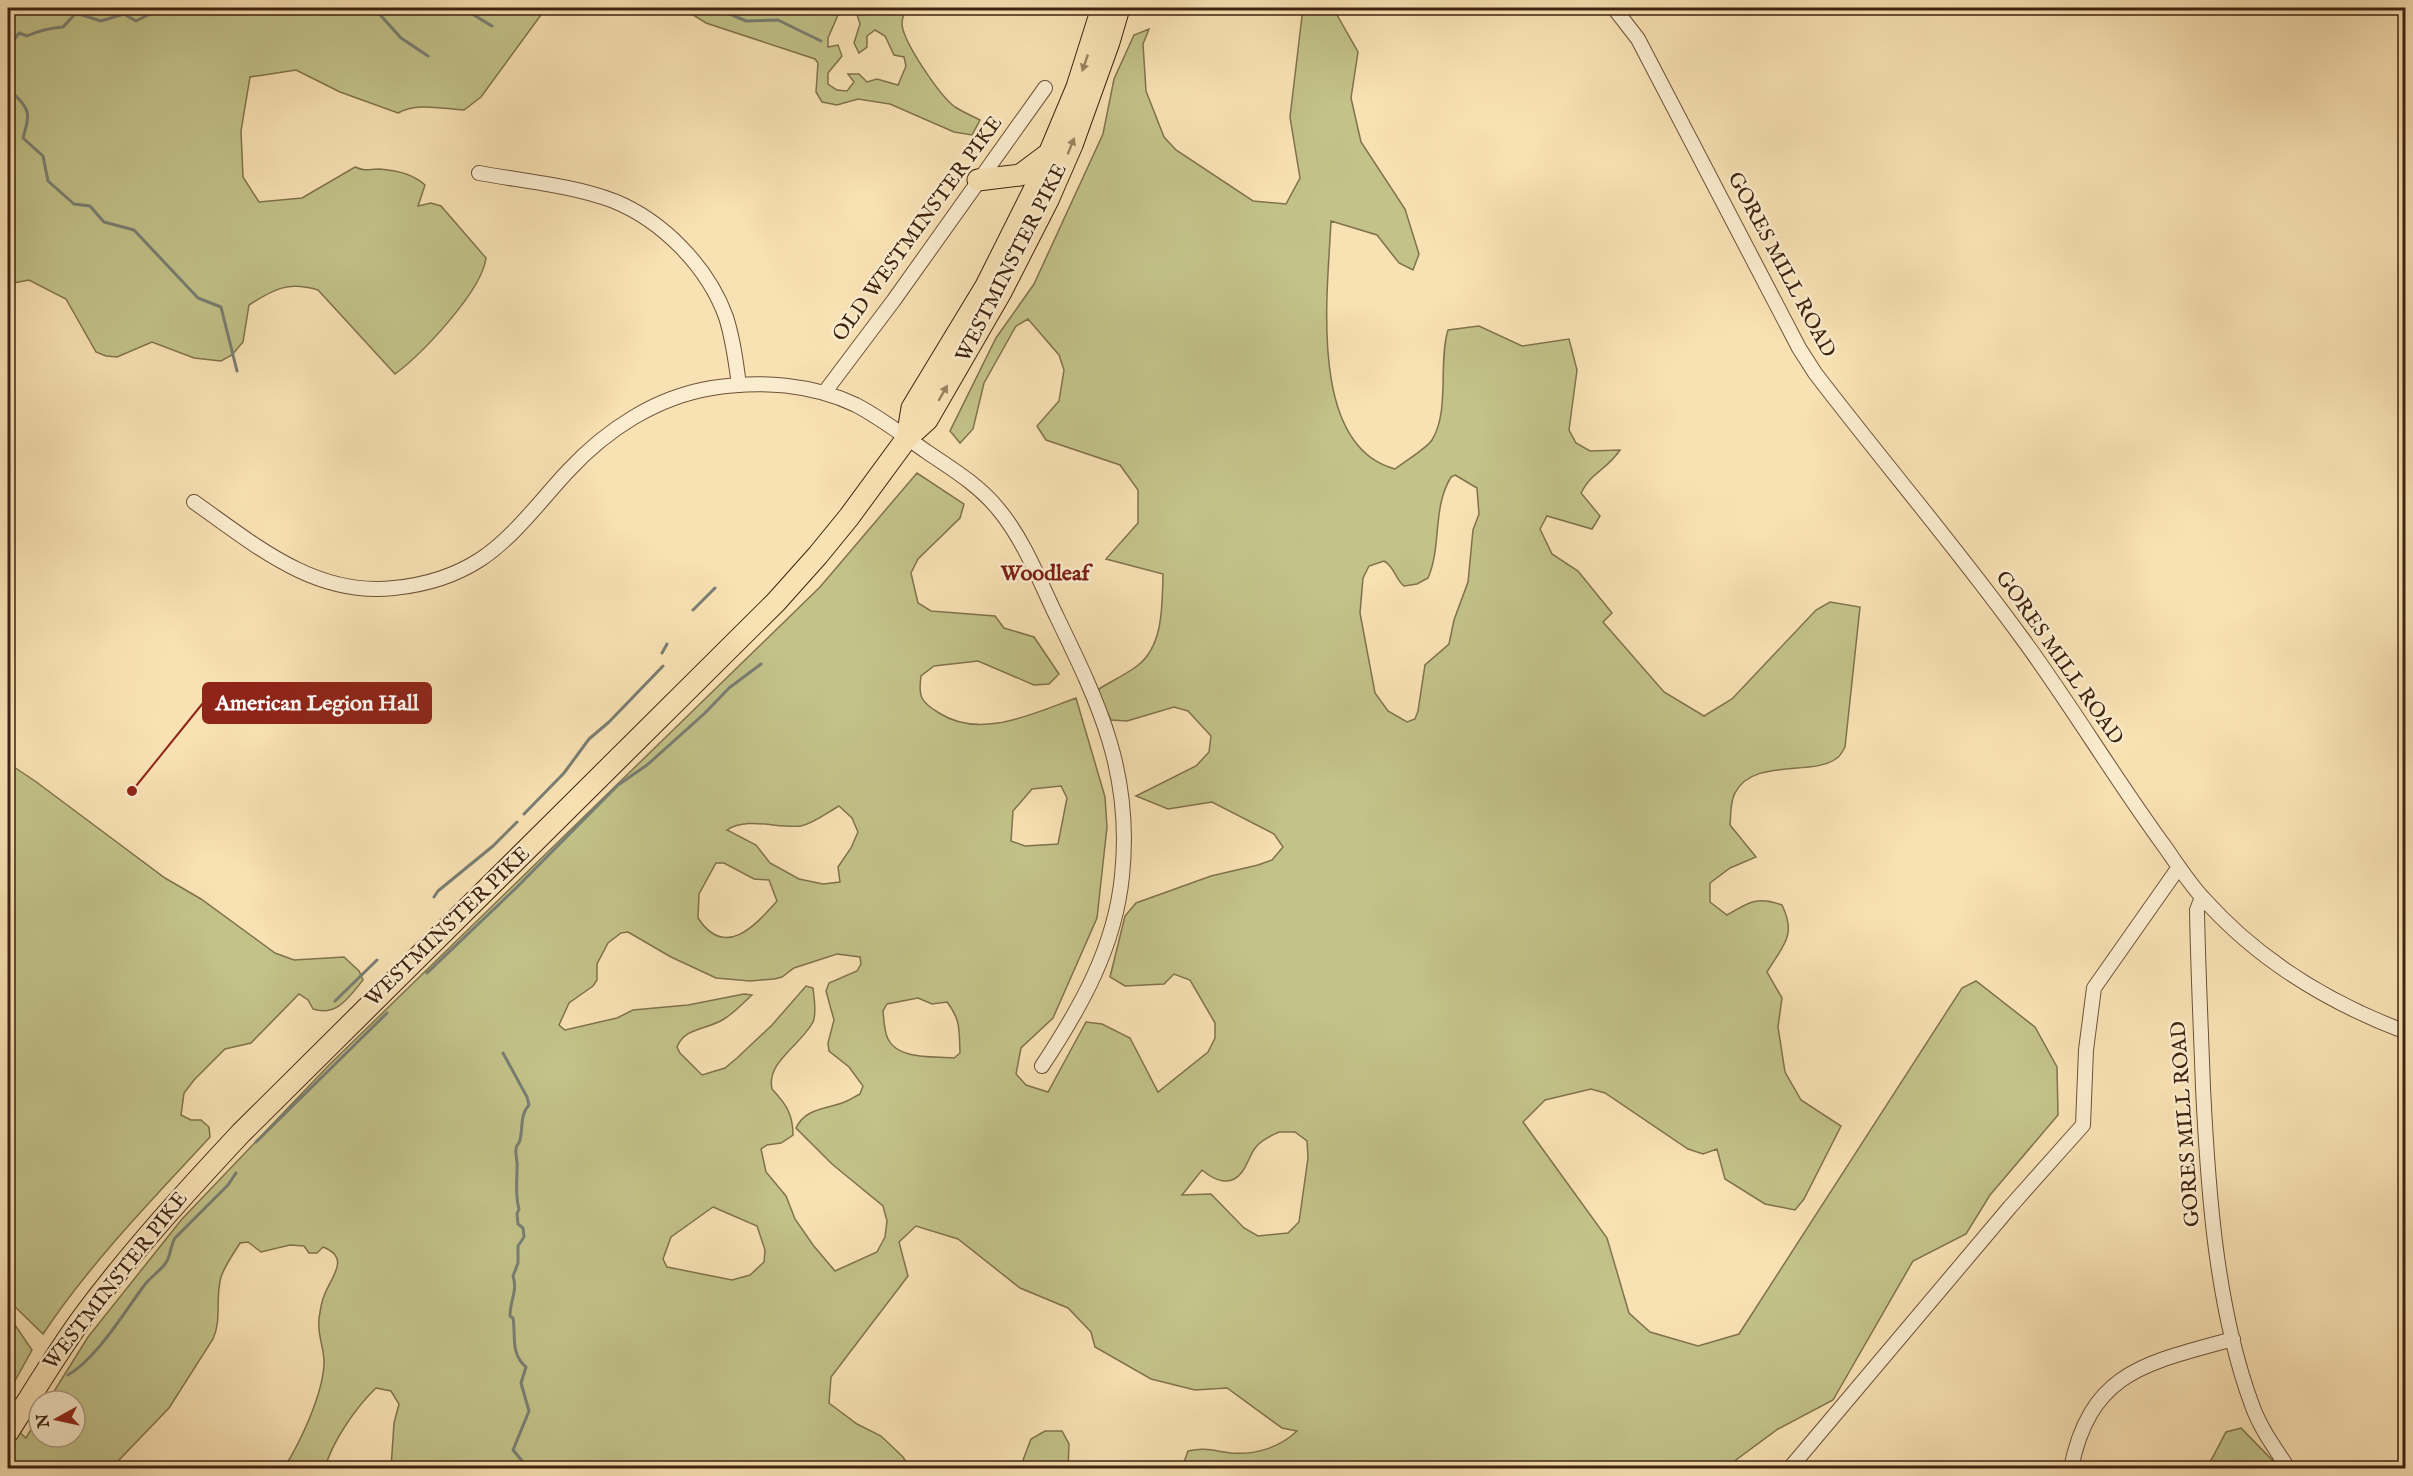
<svg xmlns="http://www.w3.org/2000/svg" width="2413" height="1476" font-family="'IM FELL English',serif">
	<style>
		.green { fill: #c2c289; stroke: #80724c; stroke-width: 1.5; fill-rule: evenodd }
		.lines { fill: none; stroke-linecap: round; stroke-linejoin: round }
		.stream { stroke: #797e73; stroke-width: 3 }
		.minor-casing { stroke: #6d5238; stroke-width: 16 }
		.highway-casing { stroke: #3f220f; stroke-width: 23 }
		.minor { stroke: #faecce; stroke-width: 14 }
		.highway { stroke: #f8e1b3; stroke-width: 21 }
		.oneway { fill: #9c8261 }
		.labels { text-anchor: middle; dominant-baseline: central; stroke-width: 5; stroke-linejoin: round; paint-order: stroke }
		.street-label { font-size: 21px; fill: #3f220f; stroke: #faecce }
		.neighbourhood-label { font-size: 22px; font-weight: bold; fill: #7a1f14; stroke: #faecce }
		.leader { fill: none; stroke: #8f2418; stroke-width: 2 }
		.callout-dot { fill: #8f2418; stroke: #faecce; stroke-width: 2 }
		.callout { fill: #8f2418; stroke: #8f2418; stroke-width: 2 }
		.callout-label { font-size: 22px; text-anchor: middle; font-weight: bold; fill: #fff }
	</style>
	<rect width="100%" height="100%" fill="#f8e1b3"/>
	<filter id="stains"><feTurbulence type="fractalNoise" baseFrequency=".00333" numOctaves="4"/><feColorMatrix values="0 0 0 0 .2 0 0 0 0 .09 0 0 0 0 .02 0 0 0 .5 -.17"/></filter>
	<radialGradient id="worn" r=".72"><stop offset=".6" stop-color="#630" stop-opacity="0"/><stop offset="1" stop-color="#630" stop-opacity=".3"/></radialGradient>
	<!-- green -->
	<path class="green" d="M8 8H546L481 97 464 110C443 109 417 102 398 113L340 92 296 70 250 77 241 131 243 177 259 202 302 198 355 167C367 172 368 169 379 169 396 170 413 174 425 185L418 206 431 203 441 206 486 258C482 291 422 354 395 374L318 290C288 281 274 289 249 305L243 342 232 355 221 361 194 358 152 342 117 357 106 356 96 352 66 299 29 280 8 284Z
		M682 8H841L828 38V47L838 45 842 56 828 73V84L837 90 847 91 854 82 848 74H859L867 82 877 79 898 85 906 66 904 57 894 55 885 36 875 30 867 36V47L859 53 854 43 860 24 855 8H909C904 12 902 17 902 24 903 42 940 96 955 107 963 112 972 116 980 120L972 135 954 132 890 104 858 99 837 105 822 102 816 92 818 63 815 59 706 23Z
		M1303 8H1333L1358 52 1351 98 1361 142 1405 209 1419 254 1413 270 1399 263 1377 235 1331 221C1328 290 1307 446 1395 469 1405 461 1426 449 1432 440 1450 411 1438 363 1448 330L1479 326 1522 346 1569 339 1577 370 1569 430 1576 443 1590 451 1620 450C1607 470 1591 472 1581 493L1600 516 1592 529 1547 516 1540 529 1552 554 1578 571 1612 613 1603 622 1664 692 1704 716 1732 699 1816 610 1830 602 1860 607 1845 747C1843 751 1840 756 1837 758 1814 777 1753 757 1735 793 1730 801 1731 815 1730 825L1756 857 1730 868 1710 883V902L1727 915C1749 902 1757 896 1782 905 1797 936 1783 945 1767 972L1782 998 1778 1027 1785 1072 1801 1100 1841 1126 1804 1199 1795 1210 1765 1204 1725 1179 1717 1149 1703 1154 1688 1149 1605 1093 1591 1089 1545 1100 1523 1122 1607 1238 1629 1313 1650 1332 1698 1346 1739 1334 1962 988 1976 981 2035 1027 2057 1067 2058 1115 1990 1195 1966 1234 1913 1261 1833 1400 1778 1429 1725 1468H1182L1188 1451C1205 1447 1214 1451 1231 1453 1255 1455 1279 1448 1297 1431L1282 1428 1227 1388 1195 1390 1151 1379 1095 1347 1091 1332 1068 1308 1020 1288 958 1239 916 1226 899 1242 908 1276 831 1377 829 1403 857 1424 881 1436 903 1457 910 1468H391L394 1423 399 1404 391 1391 376 1388C356 1407 332 1442 325 1468H284C300 1443 322 1396 324 1365 325 1350 317 1335 319 1319 320 1312 321 1303 324 1296 330 1278 352 1258 323 1247L317 1253H309L304 1246 290 1245 261 1252 248 1242 240 1243C234 1253 225 1265 221 1277 215 1297 222 1320 213 1339L169 1408 119 1460 114 1468H8V1422L26 1438 39 1416V1437H75V1401H48L88 1337 182 1219 329 1065 820 587 917 473 964 504 960 518 918 559 911 573 918 603 931 611 995 616 1004 628 1034 637 1059 674 1049 684 1034 685 978 661 934 666 921 676C918 697 921 702 939 713 981 740 1034 713 1076 698L1105 797 1107 827 1097 918 1053 1018 1021 1048 1016 1074 1026 1085 1048 1092 1086 1022 1102 1024 1130 1038 1158 1092 1208 1052 1215 1038V1023L1190 980 1174 974 1164 984 1125 986 1110 977 1125 916 1136 903 1211 876 1258 865 1272 860 1283 847 1274 834 1212 802 1168 809 1136 796 1196 766 1209 752 1211 736 1188 711 1174 707 1127 721 1111 720 1097 690C1110 682 1125 675 1137 666 1164 646 1162 604 1163 574L1106 559 1138 523V490L1120 465 1046 440 1037 426 1059 401 1064 370 1059 355 1028 319 1016 326 984 383 973 429 960 443 950 431 996 338 1034 284 1103 134 1114 79 1134 35 1149 29 1143 44 1146 91 1164 137 1176 150 1253 201 1286 204 1300 178 1290 117ZM1455 475 1477 488 1479 514 1473 530 1468 582 1454 620 1449 644 1425 665 1418 711 1415 719 1407 722 1388 711 1375 693 1360 613 1363 578 1369 566 1384 561C1395 567 1395 579 1404 586L1417 584 1428 578C1442 546 1432 508 1451 477ZM1061 786 1067 798 1058 844 1025 846 1011 841 1013 811 1032 789ZM839 806 852 818 858 832 851 848 838 867 840 882 823 884 799 879 770 863 756 845 727 830C747 816 778 829 801 826 814 823 828 812 839 806ZM716 863H724L754 879 769 880 777 901C754 927 725 959 698 918L699 894ZM628 932 671 957 716 978 750 981 774 979 782 977 794 968 837 954 860 957 861 964 857 971 829 983 826 991 834 1020 828 1043 829 1051 849 1067 863 1086 860 1094C854 1097 849 1101 842 1103 824 1109 805 1109 796 1128L832 1164 883 1206 887 1221 885 1237 877 1252 835 1271 813 1245 795 1219 786 1196 766 1172 761 1149 767 1145 781 1143 793 1135C793 1114 786 1104 772 1089 766 1062 801 1045 813 1022 817 1013 814 998 813 988L806 986 772 1025 737 1058 725 1068 702 1075 680 1053 677 1047C685 1027 707 1030 724 1019 734 1013 743 1003 752 995L744 994 688 1005 633 1010 617 1018 565 1030 559 1025 569 1003 593 986 597 980V964L608 943 621 933ZM918 998 932 1004 947 1002C961 1020 959 1030 960 1053L954 1058C934 1056 898 1060 888 1039 884 1031 884 1020 883 1011L887 1004ZM1279 1132H1295L1307 1141 1308 1158 1299 1222 1288 1233 1258 1236 1244 1228 1211 1194 1182 1195 1202 1170C1214 1180 1230 1188 1242 1172 1248 1164 1250 1154 1256 1147 1262 1139 1271 1136 1279 1132ZM713 1207 757 1226 765 1250 764 1262 750 1275 732 1280 667 1267 663 1259 671 1237Z
		M8 763 35 781 165 878 201 899 275 953 294 960 344 957 359 971 363 980C349 997 337 1017 313 1009L308 1000 299 994 251 1043 225 1049 194 1080 184 1093 181 1115 191 1120H201L209 1127 210 1137C152 1200 91 1262 43 1334L8 1300Z
		M8 1319 15 1325 32 1350 8 1393Z
		M2241 1428 2276 1464 2277 1468H2207L2226 1432Z
		M1045 1431H1062L1069 1444 1068 1468H1020L1031 1439Z"/>
	<g class="lines">
		<!-- stream -->
		<path class="stream" d="M374 8 401 38 428 56
			M462 8 492 26
			M716 8 746 21 778 20 821 41
			M8 48 19 33 27 36C38 31 50 28 63 27L76 13 101 21 124 14 136 21 148 15 150 8
			M8 67 12 71 11 91C31 110 30 113 23 138L43 156 48 181 74 204 90 206 104 222 134 230 198 298 221 307 237 371
			M693 610 715 588
			M662 653 667 644
			M524 814 564 773 589 739 609 722 663 666
			M434 897 438 891 493 846 517 822
			M427 973 516 888 618 785 647 765 705 713 729 688 761 664
			M335 1001 377 960
			M503 1053 527 1097 529 1105C520 1114 523 1128 520 1140 517 1149 518 1140 516 1149 515 1155 518 1161 517 1168 517 1182 515 1196 519 1209L517 1214 518 1224 523 1228 524 1237 518 1246V1263L513 1276C518 1291 510 1300 510 1316L513 1318C516 1336 510 1353 526 1367L521 1383 529 1411 513 1450 523 1462V1468
			M256 1142 387 1013
			M8 1371H15
			M68 1375C96 1359 124 1313 143 1287 149 1278 159 1272 165 1264 171 1257 170 1246 175 1238L228 1185 236 1173"/>
		<!-- minor casing -->
		<g class="minor-casing">
			<path id="minor" d="M1614 8 1638 39 1799 348 1815 373C1883 462 1956 547 2022 638 2072 706 2115 779 2165 847 2177 864 2189 883 2203 898 2258 960 2329 1003 2406 1032
				M479 173C523 181 571 185 614 201 663 221 708 267 726 317 733 339 736 362 739 385
				M824 393 894 300 1045 88
				M194 502C255 545 315 597 394 588 425 585 455 576 481 559 515 536 540 501 568 471 606 430 656 397 712 388 760 380 812 384 856 405 881 418 904 436 927 452 952 469 979 485 999 510 1023 539 1038 577 1054 611 1098 702 1133 771 1122 876 1115 947 1081 1007 1042 1066
				M2202 897 2197 910C2198 970 2201 1029 2203 1088 2208 1190 2216 1308 2252 1405 2260 1428 2275 1448 2288 1468
				M1790 1468 2010 1207 2083 1125 2086 1050 2094 988 2179 867
				M2071 1468C2091 1370 2148 1363 2233 1339"/>
		</g>
		<!-- highway casing -->
		<g class="highway-casing">
			<path id="highway" d="M978 180 1020 175 1047 155
				M907 438 912 408 986 286 1033 192 1077 87 1102 8
				M8 1432C33 1393 56 1354 83 1317 131 1252 186 1192 241 1133L776 602 818 555 849 517 907 438 927 420 1001 292 1048 200 1072 145 1109 42 1119 8"/>
		</g>
		<!-- minor -->
		<use href="#minor" class="minor"/>
		<!-- highway -->
		<use href="#highway" class="highway"/>
	</g>
	<!-- one-way arrows -->
	<defs><path id="oneway-solid" d="M-6-.8H1V-3.2L6.5 0L1 3.2V.8H-6Z" transform="scale(1.5)"/></defs>
	<g class="oneway">
		<use href="#oneway-solid" transform="translate(1085 63) rotate(109)"/>
		<use href="#oneway-solid" transform="translate(1071 146) rotate(-68)"/>
		<use href="#oneway-solid" transform="translate(943 393) rotate(-60)"/>
	</g>
	<g class="labels">
		<!-- street labels -->
		<g class="street-label">
			<text transform="translate(918 229) rotate(-54)">OLD WESTMINSTER PIKE</text>
			<text transform="translate(1012 263) rotate(-63)">WESTMINSTER PIKE</text>
			<text transform="translate(1781 265) rotate(62)">GORES MILL ROAD</text>
			<text transform="translate(2059 658) rotate(55)">GORES MILL ROAD</text>
			<text transform="translate(448 927) rotate(-44)">WESTMINSTER PIKE</text>
			<text transform="translate(2186 1124) rotate(-94)">GORES MILL ROAD</text>
			<text transform="translate(116 1281) rotate(-52)">WESTMINSTER PIKE</text>
		</g>
		<!-- neighbourhood labels -->
		<g class="neighbourhood-label">
			<text x="1045" y="574">Woodleaf</text>
		</g>
	</g>
	<!-- callouts -->
	<path class="leader" d="M132 791L203 703"/>
	<circle class="callout-dot" cx="132" cy="791" r="6"/>
	<rect class="callout" x="203" y="683" width="228" height="40" rx="6"/>
	<g class="callout-label">
		<text x="317" y="710">American Legion Hall</text>
	</g>
	<!-- margin -->
	<rect width="2413" height="1476" fill="none" stroke="#f8e1b3" stroke-width="30"/>
	<rect x="9" y="9" width="2395" height="1458" fill="none" stroke="#3f220f" stroke-width="3"/>
	<rect x="15" y="15" width="2383" height="1446" fill="none" stroke="#3f220f" stroke-width="1.5"/>
	<!-- north arrow -->
	<g transform="translate(57 1419) rotate(262)"><circle r="28" fill="#faecce" stroke="#af9b82" stroke-width="1.5"/>
	<path d="M0-4.5L10 22L0 15L-10 22Z" fill="#8f2418"/>
	<text y="-9" font-size="16" font-weight="bold" text-anchor="middle" fill="#3f220f">N</text>
	</g>
	<rect width="100%" height="100%" filter="url(#stains)"/>
	<rect width="100%" height="100%" fill="url(#worn)"/>
</svg>
